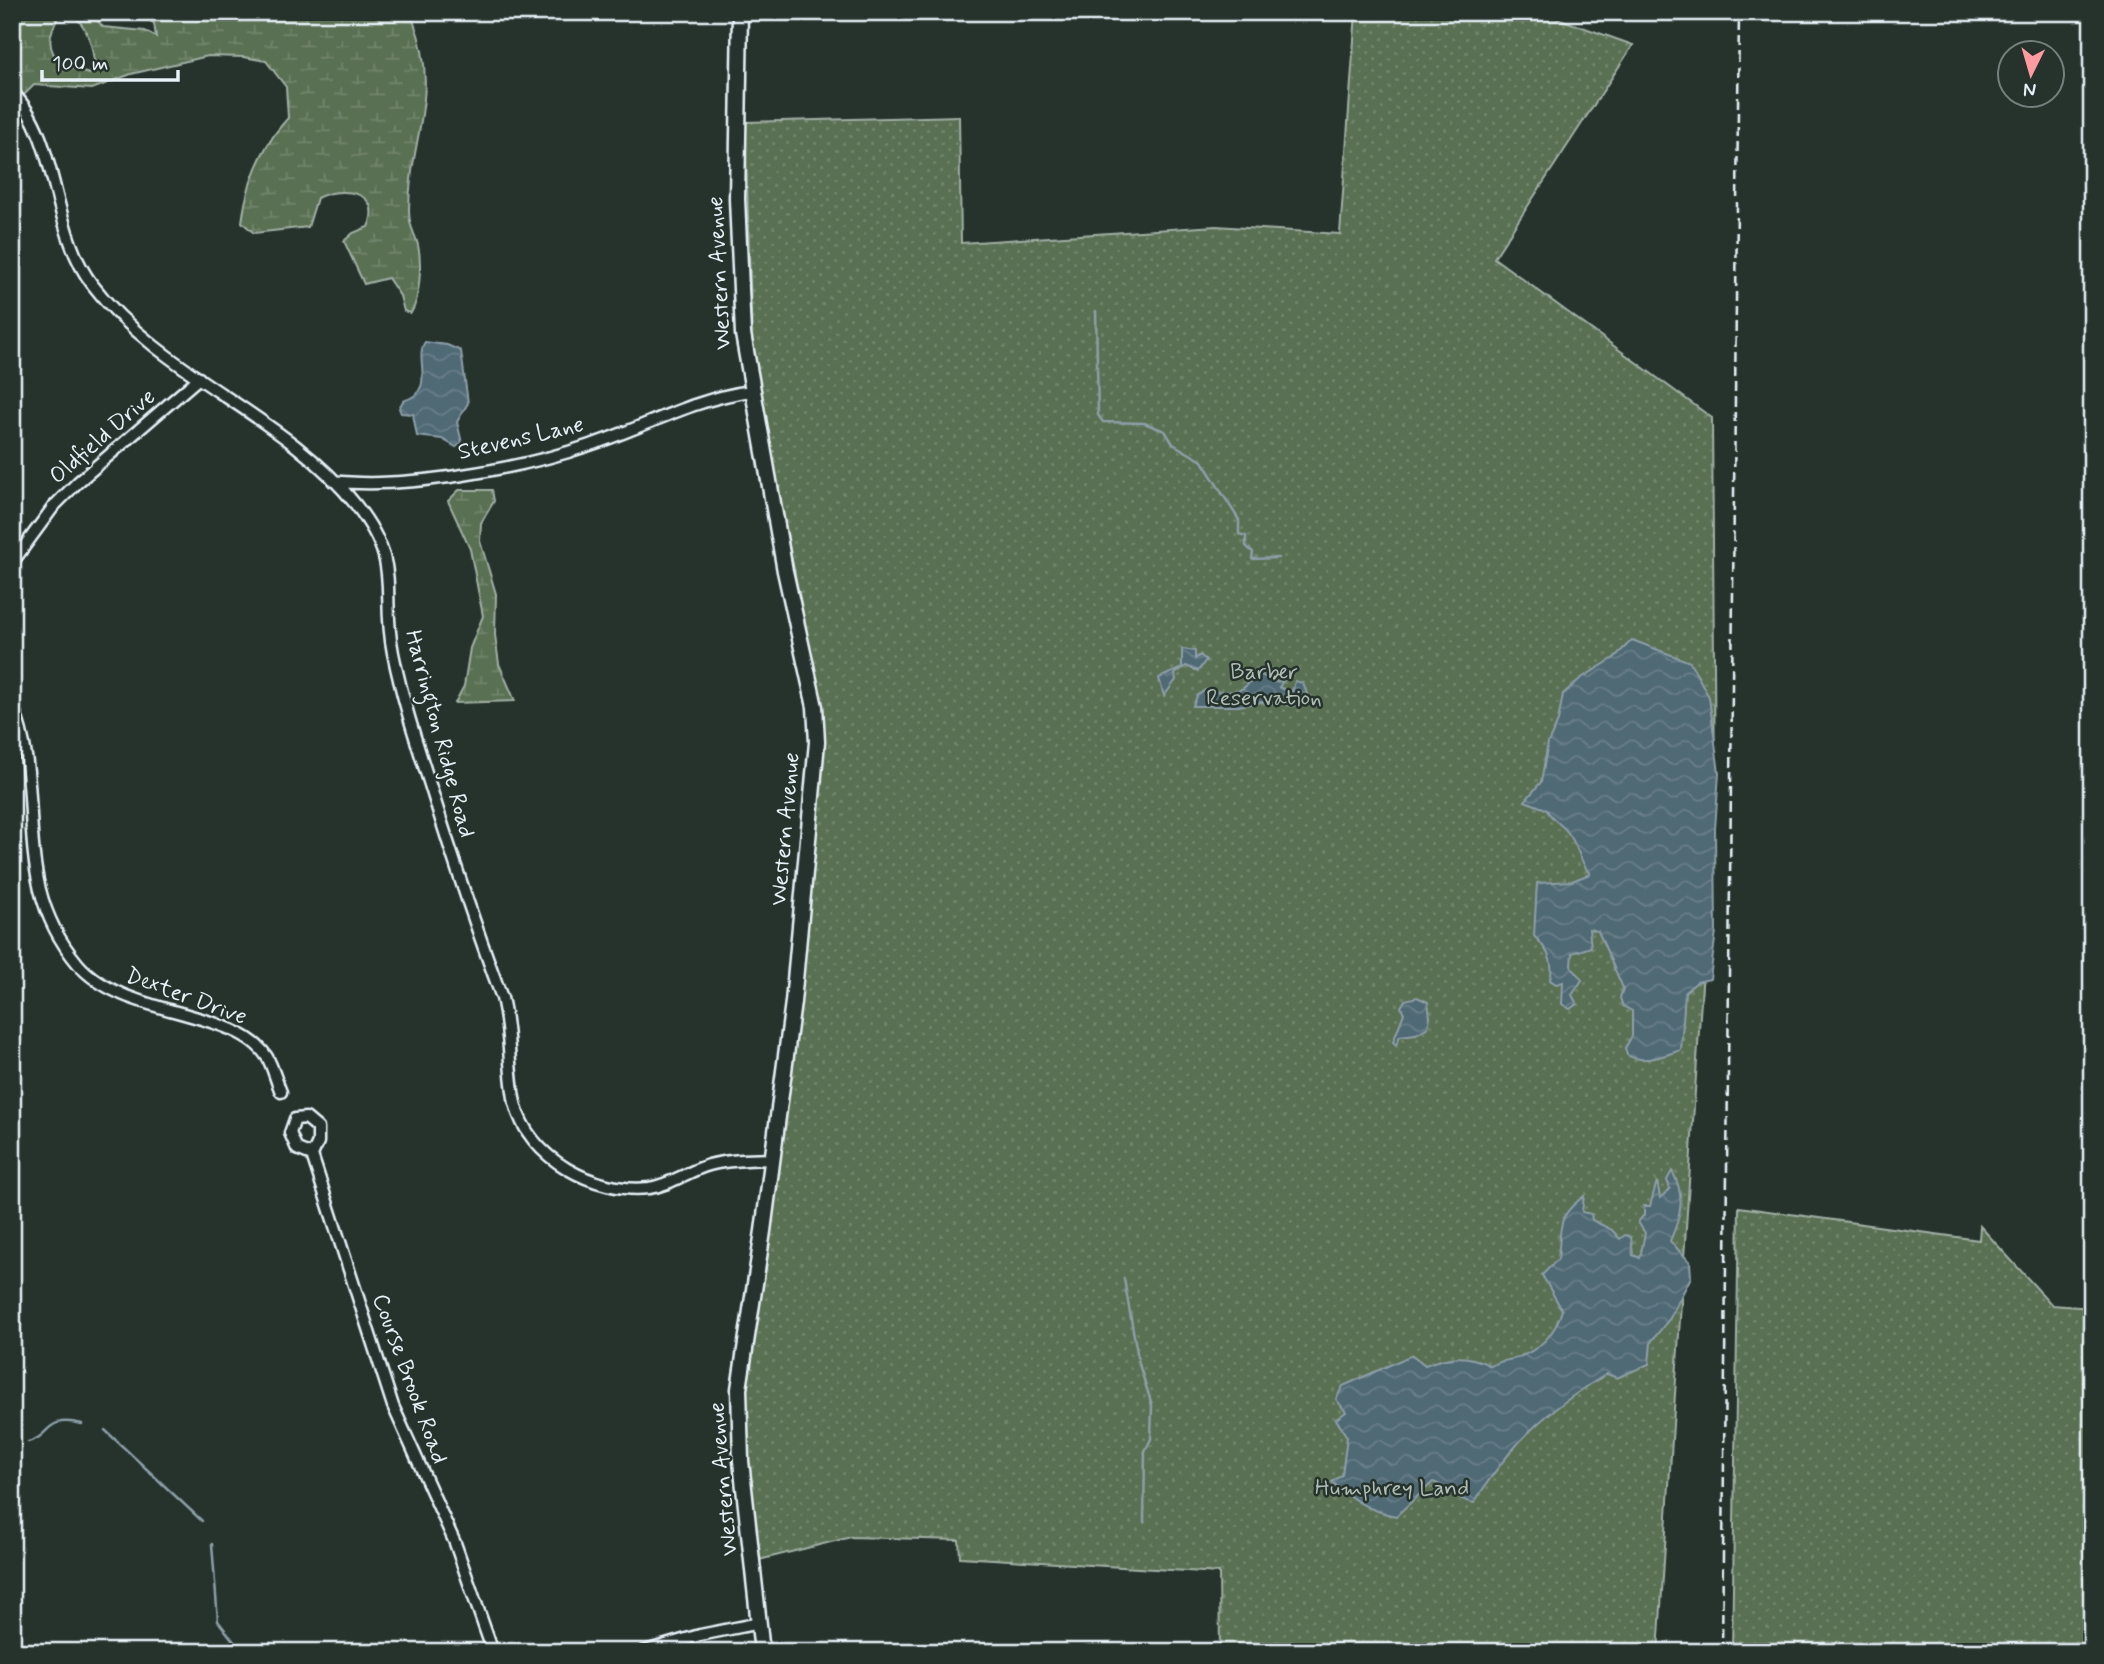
<svg xmlns="http://www.w3.org/2000/svg" width="2104" height="1664" font-family="Mynerve,sans-serif">
	<style>
		.wetland { fill: url(#wetland-marsh); stroke: #a1b0a6; stroke-width: 2 }
		.park { fill: url(#park-dots); stroke: #a1b0a6; stroke-width: 2 }
		.water { fill: url(#water-waves); stroke: #8d9fa9; stroke-width: 2 }
		.lines { fill: none; stroke-linecap: round; stroke-linejoin: round }
		.stream { stroke: #8d9fa9; stroke-width: 2.5 }
		.street-casing { stroke: #e8f1f8; stroke-width: 15 }
		.secondary-casing { stroke: #e8f1f8; stroke-width: 19 }
		.street { stroke: #26332d; stroke-width: 10 }
		.secondary { stroke: #26332d; stroke-width: 14 }
		.rail { stroke: #e8f1f8; stroke-width: 2.5; stroke-dasharray: 10 5; stroke-linecap: butt }
		.labels { text-anchor: middle; dominant-baseline: central; stroke-width: 5; stroke-linejoin: round; paint-order: stroke }
		.street-label { font-size: 23px; fill: #e8f1f8; stroke: #26332d }
		.park-label { font-size: 23px; fill: #afbdb6; stroke: #26332d }
	</style>
	<defs>
		<pattern id="wetland-marsh" width="20" height="14" patternUnits="userSpaceOnUse" patternTransform="scale(1.75)"><rect width="20" height="14" fill="#5a7053"/><path d="M1 5h8M5 5V1M11 12h8M15 12V8" fill="none" stroke="#72856c"/></pattern>
		<pattern id="park-dots" width="8" height="8" patternUnits="userSpaceOnUse" patternTransform="scale(1.75)"><rect width="8" height="8" fill="#5a7053"/><path d="M2 2h.1M6 6h.1" fill="none" stroke="#72856c" stroke-width="1.8" stroke-linecap="round"/></pattern>
		<pattern id="water-waves" width="16" height="10" patternUnits="userSpaceOnUse" patternTransform="scale(1.75)"><rect width="16" height="10" fill="#506975"/><path d="M0 5q4-4 8 0t8 0" fill="none" stroke="#697f89"/></pattern>
	</defs>
	<rect width="100%" height="100%" fill="#26332d"/>
	<filter id="ink" filterUnits="userSpaceOnUse"><feTurbulence type="fractalNoise" baseFrequency=".0143" numOctaves="2"/><feDisplacementMap in="SourceGraphic" scale="14" xChannelSelector="R" yChannelSelector="G"/><feConvolveMatrix kernelMatrix="1 2 1 2 8 2 1 2 1" color-interpolation-filters="sRGB"/></filter>
	<g filter="url(#ink)">
		<!-- wetland -->
		<path class="wetland" d="M12 12H62C38 46 53 66 90 74L95 69C93 48 89 24 68 12H90L103 27 145 31 156 37 154 23 134 12H375L404 15 413 20C442 94 409 139 409 210 409 227 414 231 418 245 422 263 420 299 411 313L404 311 400 296 388 278 364 284 344 241 353 233 368 227C384 190 340 186 317 198L308 227 254 233 242 222C247 183 260 148 288 118L286 87 266 61 244 57 208 56 131 74 92 89 34 85 24 95 12 86Z
			M459 490H492L494 501 481 523 480 541 496 594 495 635 499 664 515 701 455 703 464 686 470 648 483 616 470 549 448 501Z"/>
		<!-- park -->
		<path class="park" d="M1356 12H1540L1633 45 1494 258 1712 418 1715 788 1658 1652H1217L1220 1650 1219 1573 960 1557 959 1540 851 1537 755 1561 739 1389 763 1231 817 742 809 644 770 452 752 346 745 122 959 116 961 243 1216 226 1340 234Z
			M1739 1207 1979 1240 1980 1226 2052 1305 2092 1308V1652H1732Z"/>
		<!-- water -->
		<path class="water" d="M425 342 447 345 461 351 468 403 457 422 462 443 456 447 442 439 417 436 413 414 401 413 399 408 403 401C438 391 413 358 425 342Z
			M1632 640 1690 662 1709 697 1719 773 1715 829 1716 931 1710 979 1697 982 1685 992 1681 1050C1665 1055 1644 1065 1627 1055L1625 1048 1632 1036V1011L1623 1006 1620 998 1623 988 1598 931 1589 929 1591 947 1572 953 1571 966 1582 980 1572 995 1577 1004 1570 1009 1562 1004 1563 982 1556 984 1550 980C1555 961 1547 949 1534 936L1537 883 1572 881 1590 874C1580 862 1578 846 1569 834 1562 824 1552 820 1546 809L1525 801 1541 782 1548 743 1558 721 1563 694 1580 679 1614 658Z
			M1182 649 1195 651V659L1200 655 1206 660 1198 671 1186 666 1175 674 1176 680 1164 696 1159 678 1182 668Z
			M1256 672 1273 682 1283 681 1279 687 1292 693 1295 681 1303 683 1308 697 1303 703 1293 706 1262 702 1238 706H1193L1197 696 1205 690C1228 692 1244 698 1256 672Z
			M1417 997 1428 1002 1430 1017 1428 1027 1416 1034 1400 1036 1396 1045 1393 1042 1404 1013 1401 1007 1405 1000Z
			M1672 1171C1686 1196 1681 1216 1670 1241L1690 1262 1691 1277 1670 1318 1651 1342 1649 1364 1617 1378 1607 1374C1545 1411 1512 1442 1474 1503 1456 1500 1449 1487 1433 1482L1396 1516C1369 1511 1353 1500 1332 1482L1342 1475 1347 1437 1336 1419 1346 1412 1336 1399 1343 1386 1412 1355 1425 1365C1450 1356 1467 1353 1491 1366 1501 1360 1507 1361 1517 1358 1541 1349 1555 1334 1562 1310L1542 1275 1558 1259C1562 1227 1555 1218 1584 1196L1582 1212 1591 1214 1592 1220 1612 1230 1620 1239 1625 1235 1631 1237 1633 1255 1640 1258 1645 1233 1638 1222 1644 1215V1206H1650L1657 1181 1660 1198 1670 1189 1667 1180Z"/>
		<g class="lines">
			<!-- stream -->
			<path class="stream" d="M1096 311 1098 415 1103 422 1144 423 1165 431 1173 444 1202 461 1239 520V534L1246 536V546L1253 552 1252 559 1278 558
				M1124 1279 1139 1364 1152 1405 1151 1439 1145 1451 1144 1522
				M105 1430 202 1521
				M28 1442C52 1436 44 1415 82 1424
				M12 1445 16 1444
				M212 1544 218 1621 242 1652
				M276 1652H279"/>
			<!-- street casing -->
			<g class="street-casing">
				<path id="street" d="M12 92C59 137 51 231 92 284 161 376 286 415 356 505 404 567 380 588 393 653 402 698 417 744 431 788 453 859 476 928 502 998 511 1034 508 1070 515 1103 528 1159 596 1194 649 1188 671 1185 688 1171 709 1165 730 1159 751 1160 772 1159
					M333 481C402 490 524 468 590 445 645 427 693 399 751 391
					M12 563 54 506 78 482 199 378
					M12 704C49 794 7 879 78 964 124 1018 236 1008 267 1057 273 1067 276 1081 281 1092
					M312 1155 297 1149 290 1133 295 1119 306 1118 318 1128V1142L312 1155 393 1406 455 1543 493 1652
					M642 1652 700 1635 760 1623"/>
			</g>
			<!-- secondary casing -->
			<g class="secondary-casing">
				<path id="secondary" d="M740 12 737 199 743 334 785 571 815 707 817 742 793 1002 763 1231 739 1389 741 1461 762 1652"/>
			</g>
			<!-- street -->
			<use href="#street" class="street"/>
			<!-- secondary -->
			<use href="#secondary" class="secondary"/>
			<!-- rail -->
			<path class="rail" d="M1722 1652 1739 12"/>
		</g>
	</g>
	<g class="labels">
		<!-- street labels -->
		<g class="street-label">
			<text transform="translate(720 273) rotate(-93)">Western Avenue</text>
			<text transform="translate(103 437) rotate(-41)">Oldfield Drive</text>
			<text transform="translate(521 439) rotate(-13)">Stevens Lane</text>
			<text transform="translate(439 734) rotate(75)">Harrington Ridge Road</text>
			<text transform="translate(786 829) rotate(-85)">Western Avenue</text>
			<text transform="translate(186 997) rotate(20)">Dexter Drive</text>
			<text transform="translate(409 1379) rotate(70)">Course Brook Road</text>
			<text transform="translate(724 1479) rotate(-95)">Western Avenue</text>
		</g>
		<!-- park labels -->
		<g class="park-label">
			<text x="1264" y="673">Barber<tspan x="1264" dy="26">Reservation</tspan></text>
			<text x="1392" y="1489">Humphrey Land</text>
		</g>
	</g>
	<!-- margin -->
	<rect width="2104" height="1664" fill="none" stroke="#26332d" stroke-width="42"/>
	<rect x="21" y="21" width="2062" height="1622" fill="none" stroke="#e8f1f8" stroke-width="2.5" filter="url(#ink)"/>
	<!-- north arrow -->
	<g transform="translate(2031 74) rotate(185)"><circle r="33" fill="#26332d" stroke="#747f7e" stroke-width="2"/>
	<path d="M0-5L12 26L0 18L-12 26Z" fill="#ff9aa2"/>
	<text y="-10" font-size="19" font-weight="bold" text-anchor="middle" fill="#e8f1f8">N</text>
	</g>
	<!-- scale -->
	<path d="M42 70v10h136v-10" fill="none" stroke="#e8f1f8" stroke-width="3.5"/>
	<text x="52" y="70" font-size="21" fill="#e8f1f8" stroke="#26332d" stroke-width="5" paint-order="stroke">100 m</text>
</svg>
